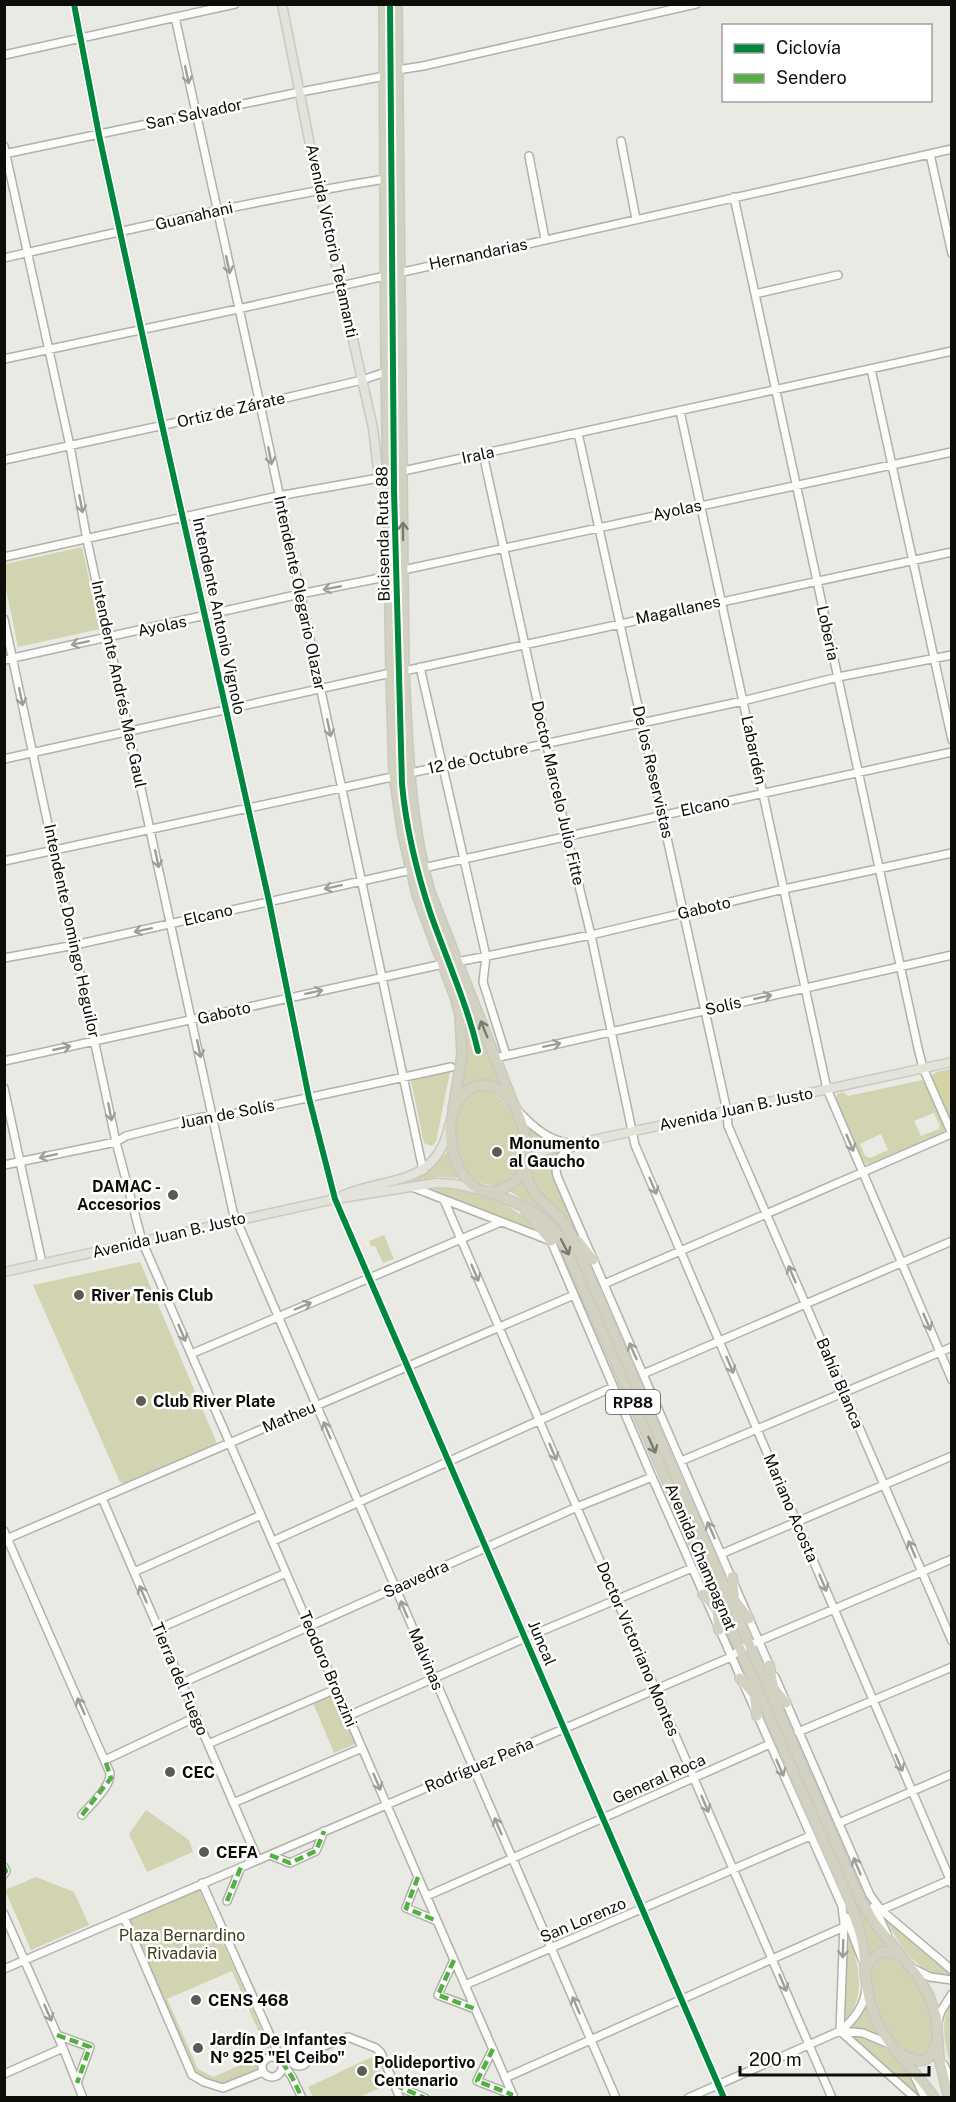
<svg xmlns="http://www.w3.org/2000/svg" width="956" height="2102" font-family="'Public Sans',sans-serif">
	<style>
		.green { fill: #d2d3b0; fill-rule: evenodd }
		.forest { fill: #d3d3a4 }
		.lines { fill: none; stroke-linecap: round; stroke-linejoin: round }
		.minor-casing { stroke: #b0b1ab; stroke-width: 10 }
		.major-casing { stroke: #c8c8c4; stroke-width: 11 }
		.highway-casing { stroke: #c8c8c4; stroke-width: 12 }
		.minor { stroke: #fcfcfb; stroke-width: 7 }
		.major { stroke: #e3e3d9; stroke-width: 8 }
		.highway { stroke: #d3d2c1; stroke-width: 9 }
		.quiet { stroke: #54b044; stroke-width: 4.5; stroke-dasharray: 9 4.5; stroke-linecap: butt }
		.cycleway-casing { stroke: #fff; stroke-width: 10 }
		.cycleway { stroke: #00873e; stroke-width: 6 }
		.oneway { stroke: #9d9d9a }
		.oneway2 { stroke: #7a7a6e }
		.poi-dot { fill: #5b5b56; stroke: #fff; stroke-width: 2 }
		.labels { text-anchor: middle; dominant-baseline: central; stroke-width: 5; stroke-linejoin: round; paint-order: stroke }
		.shield { fill: #fff; stroke: #565653; stroke-width: 1.5 }
		.shield-label { font-size: 15px; font-weight: bold; fill: #0e0e09 }
		.street-label { font-size: 16px; fill: #0e0e09; stroke: #fff }
		.poi-label { font-size: 16px; font-weight: bold; fill: #0e0e09; stroke: #fff; text-anchor: start }
		.park-label { font-size: 16px; fill: #3d3d19; stroke: #fff }
	</style>
	<rect width="100%" height="100%" fill="#eaeae4"/>
	<!-- green -->
	<path class="green" d="M82 547 100 629 18 647 5 584V564Z
		M402 783 405 785 408 809 417 850 504 1086 479 1082 460 1089 465 1047 427 915 406 834 400 785Z
		M951 1069V1124L932 1079V1075L936 1072Z
		M450 1072 436 1142 432 1146 424 1143 411 1081Z
		M922 1080 925 1083C932 1097 945 1117 945 1132L869 1164 864 1163 836 1100 837 1094 843 1092 848 1096ZM934 1113 940 1126 939 1129 921 1136 914 1121ZM881 1134 888 1150 870 1158 865 1156 860 1144Z
		M482 1089C519 1095 546 1179 497 1185 481 1187 467 1177 460 1163 454 1150 454 1112 463 1101 467 1095 476 1092 482 1089Z
		M524 1121 541 1136 558 1143 534 1151Z
		M564 1148 554 1159 552 1171 577 1234 565 1218 536 1192 530 1172 534 1164 543 1154Z
		M448 1151 459 1178 438 1177 411 1182 432 1169Z
		M524 1178 527 1192 552 1213 568 1237 746 1643H742L577 1264 543 1213 509 1191Z
		M438 1188C476 1189 517 1204 541 1234L432 1190Z
		M543 1224 556 1237 591 1319 588 1317 557 1247Z
		M384 1235 394 1259 383 1263 375 1246H371L369 1241Z
		M583 1252 592 1265 648 1394 645 1395Z
		M140 1262 216 1441 215 1446 124 1483 120 1482 33 1285Z
		M749 1651 859 1905 865 1917 888 1946 875 1950 868 1955 746 1654Z
		M334 1694 355 1744 334 1753 313 1703Z
		M146 1810 189 1840 193 1852 147 1872 129 1834Z
		M36 1877 74 1892 89 1925 31 1950 5 1890Z
		M199 1889 271 2051 269 2055 262 2059 256 2070 224 2084 195 2073 129 1919ZM232 1971 268 2053 213 2077 198 2069 167 1999Z
		M882 1914 951 1973V1976C916 1977 898 1941 882 1914Z
		M847 1932C859 1960 868 2000 843 2023Z
		M886 1956C919 1967 942 2019 930 2051L922 2057C889 2055 856 1985 877 1959Z
		M951 2001V2066C944 2044 940 2022 951 2001Z
		M866 2005 882 2037 867 2030 846 2029 857 2018Z
		M849 2035C884 2035 907 2068 921 2097Z
		M374 2056 387 2085 359 2097H313L308 2087Z"/>
	<!-- forest -->
	<path class="forest" d="M947 1072 950 1074 951 1073V1109L947 1108 935 1083V1079L939 1074Z"/>
	<g class="lines">
		<!-- minor casing -->
		<g class="minor-casing">
			<path id="minor" d="M74 4 99 135 162 425 269 901 309 1098 335 1199 724 2098
				M175 17 260 404 423 1170
				M4 55 235 4
				M397 70 423 66 696 4
				M621 141 636 219
				M4 146 70 446 87 540 233 1212 616 2098
				M4 154 300 92 385 76
				M930 154 952 254
				M529 156 545 239
				M734 197 918 1048 923 1068 952 1134
				M4 258C130 229 257 200 385 179
				M755 294 838 275
				M4 359 238 309 952 149
				M871 369 952 740
				M680 411 827 1089 952 1380
				M578 433 727 1111 728 1126 952 1641
				M483 454 567 837 591 935 635 1145 952 1884
				M4 460 260 404 362 380 386 372
				M403 471 952 351
				M4 557 278 496 379 478
				M403 570 952 452
				M4 619 116 1142 142 1241 514 2098
				M4 660 300 594 390 576
				M420 667 486 956 483 982 506 1055
				M404 671 952 552
				M4 759 391 673
				M4 861 743 701 838 677 952 655
				M423 868 952 752
				M4 958 75 945 411 870
				M457 962 591 935 784 889 952 853
				M495 1058 952 955
				M4 1061 443 964
				M4 1088 42 1263
				M519 1112C533 1127 549 1141 570 1143
				M577 1144C564 1151 553 1160 557 1176L770 1667
				M4 1165 116 1142 126 1136 201 1117 214 1118 451 1067
				M412 1187 551 1241 652 1477 842 1906 844 1923 840 2031
				M444 1200 832 2098
				M604 1284 951 1134
				M191 1354 501 1222
				M643 1374 952 1241
				M681 1461 952 1347
				M102 1498 258 1860
				M4 1531 110 1773C111 1787 91 1804 82 1815
				M4 1540 574 1295
				M273 1541 613 1387
				M721 1554 952 1456
				M134 1572 261 1515
				M158 1629 286 1573
				M775 1677 870 1895 881 1910 952 1970
				M182 1683 577 1507 652 1477
				M348 1716 525 1638 692 1568
				M798 1732 952 1667
				M208 1744 336 1689
				M105 1760 196 1717
				M233 1803 362 1748
				M839 1823 952 1774
				M270 1855 290 1863 316 1851 324 1831
				M4 1867 6 1871 4 1874
				M418 1877 406 1908 437 1921
				M202 1883 282 2062 292 2077 302 2098
				M427 1896 770 1744
				M227 1901 241 1867
				M874 1906 887 1934
				M881 1910 952 1879
				M4 1914 63 2048 83 2098
				M124 1917 192 2075 204 2082 223 2088 263 2072
				M846 1917 862 1959
				M454 1960 438 1995 475 2009
				M4 1969 731 1657 740 1649 952 1559
				M914 1969 930 1977 952 1980
				M465 1985 810 1836
				M938 2021 941 2011 952 1994
				M840 2031 915 2098
				M840 2031 863 2033 889 2044
				M57 2035 90 2047 77 2083
				M289 2056a10 10 0 1 1 20 0a10 10 0 1 1-20 0Z
				M493 2049 477 2081 513 2095
				M308 2052 348 2037 376 2048 381 2053 400 2098
				M262 2067a10 10 0 1 1 20 0a10 10 0 1 1-20 0Z
				M944 2065 952 2082
				M4 2074 63 2048
				M915 2077 925 2098
				M505 2078 844 1927
				M395 2085 425 2098
				M688 2098 840 2031C854 2020 864 2007 866 1989"/>
		</g>
		<!-- major casing -->
		<g class="major-casing">
			<path id="major" d="M282 4 319 190 373 428 379 478 403 471
				M526 1165C541 1148 557 1146 579 1143L952 1062
				M343 1195C389 1176 436 1187 449 1126
				M4 1272 335 1199 436 1183 454 1184 477 1189"/>
		</g>
		<!-- highway casing -->
		<g class="highway-casing">
			<path id="highway" d="M384 4 386 372 391 673 394 775 403 835 417 895 455 997 460 1015 462 1055 453 1109
				M397 4 404 671C408 746 409 820 430 892L513 1103
				M481 1085C490 1085 499 1088 506 1095 520 1108 532 1149 525 1168 522 1177 514 1183 506 1187 454 1216 425 1097 481 1085Z
				M526 1167C527 1197 546 1200 562 1221 570 1231 575 1244 580 1255L860 1899 874 1922 919 1978 929 1996 936 2016 939 2058 949 2098
				M485 1191C516 1202 547 1213 564 1244L848 1897C854 1913 860 1929 863 1946 866 1971 865 1995 876 2019 888 2048 917 2071 934 2098
				M526 1211 551 1241
				M578 1241 593 1260
				M732 1577 735 1602
				M703 1594 726 1622
				M734 1599 749 1619
				M717 1610 719 1630
				M769 1665 774 1690
				M740 1678 760 1701
				M772 1686 786 1703
				M754 1694 757 1716
				M866 1971C870 1955 883 1947 898 1955
				M904 2055C919 2064 931 2063 936 2044"/>
		</g>
		<!-- minor -->
		<use href="#minor" class="minor"/>
		<!-- major -->
		<use href="#major" class="major"/>
		<!-- highway -->
		<use href="#highway" class="highway"/>
		<!-- quiet -->
		<path class="quiet" d="M82 1815 111 1778 105 1760
			M270 1855 290 1863 316 1851 324 1831
			M4 1867 6 1871 4 1874
			M418 1877 406 1908 437 1921
			M227 1901 241 1867
			M454 1960 438 1995 475 2009
			M57 2035 90 2047 77 2083
			M493 2049 477 2081 513 2095
			M282 2062 292 2077 302 2098
			M395 2085 425 2098"/>
		<!-- cycleway casing -->
		<g class="cycleway-casing">
			<path id="cycleway" d="M74 4 99 135 162 425 269 901 309 1098 335 1199 724 2098
				M390 4 394 490 402 784C406 828 417 873 431 915 447 960 467 1004 478 1051"/>
		</g>
		<!-- cycleway -->
		<use href="#cycleway" class="cycleway"/>
	</g>
	<!-- one-way arrows -->
	<defs><path id="oneway-shaft" d="M-6 0H5M1.5-3L5.5 0L1.5 3" fill="none" stroke-width="1.6" stroke-linecap="round" stroke-linejoin="round" transform="scale(1.5)"/></defs>
	<g class="oneway">
		<use href="#oneway-shaft" transform="translate(187 75) rotate(78)"/>
		<use href="#oneway-shaft" transform="translate(228 265) rotate(78)"/>
		<use href="#oneway-shaft" transform="translate(270 456) rotate(79)"/>
		<use href="#oneway-shaft" transform="translate(81 504) rotate(79)"/>
		<use href="#oneway-shaft" transform="translate(332 588) rotate(169)"/>
		<use href="#oneway-shaft" transform="translate(80 643) rotate(168)"/>
		<use href="#oneway-shaft" transform="translate(21 697) rotate(78)"/>
		<use href="#oneway-shaft" transform="translate(329 728) rotate(78)"/>
		<use href="#oneway-shaft" transform="translate(157 859) rotate(78)"/>
		<use href="#oneway-shaft" transform="translate(333 887) rotate(168)"/>
		<use href="#oneway-shaft" transform="translate(143 930) rotate(168)"/>
		<use href="#oneway-shaft" transform="translate(314 992) rotate(-12)"/>
		<use href="#oneway-shaft" transform="translate(763 997) rotate(-13)"/>
		<use href="#oneway-shaft" transform="translate(552 1045) rotate(-12)"/>
		<use href="#oneway-shaft" transform="translate(62 1048) rotate(-13)"/>
		<use href="#oneway-shaft" transform="translate(199 1049) rotate(78)"/>
		<use href="#oneway-shaft" transform="translate(110 1112) rotate(79)"/>
		<use href="#oneway-shaft" transform="translate(850 1143) rotate(67)"/>
		<use href="#oneway-shaft" transform="translate(48 1156) rotate(168)"/>
		<use href="#oneway-shaft" transform="translate(653 1186) rotate(67)"/>
		<use href="#oneway-shaft" transform="translate(475 1273) rotate(67)"/>
		<use href="#oneway-shaft" transform="translate(792 1274) rotate(-113)"/>
		<use href="#oneway-shaft" transform="translate(303 1306) rotate(-23)"/>
		<use href="#oneway-shaft" transform="translate(927 1322) rotate(67)"/>
		<use href="#oneway-shaft" transform="translate(182 1333) rotate(67)"/>
		<use href="#oneway-shaft" transform="translate(633 1351) rotate(-114)"/>
		<use href="#oneway-shaft" transform="translate(730 1365) rotate(67)"/>
		<use href="#oneway-shaft" transform="translate(327 1430) rotate(-113)"/>
		<use href="#oneway-shaft" transform="translate(553 1452) rotate(67)"/>
		<use href="#oneway-shaft" transform="translate(711 1530) rotate(-114)"/>
		<use href="#oneway-shaft" transform="translate(912 1549) rotate(-113)"/>
		<use href="#oneway-shaft" transform="translate(823 1583) rotate(67)"/>
		<use href="#oneway-shaft" transform="translate(143 1594) rotate(-113)"/>
		<use href="#oneway-shaft" transform="translate(404 1609) rotate(-113)"/>
		<use href="#oneway-shaft" transform="translate(81 1706) rotate(-114)"/>
		<use href="#oneway-shaft" transform="translate(899 1763) rotate(67)"/>
		<use href="#oneway-shaft" transform="translate(780 1768) rotate(66)"/>
		<use href="#oneway-shaft" transform="translate(377 1782) rotate(67)"/>
		<use href="#oneway-shaft" transform="translate(705 1804) rotate(67)"/>
		<use href="#oneway-shaft" transform="translate(498 1826) rotate(-113)"/>
		<use href="#oneway-shaft" transform="translate(857 1866) rotate(-113)"/>
		<use href="#oneway-shaft" transform="translate(843 1949) rotate(92)"/>
		<use href="#oneway-shaft" transform="translate(783 1983) rotate(67)"/>
		<use href="#oneway-shaft" transform="translate(576 2005) rotate(-113)"/>
		<use href="#oneway-shaft" transform="translate(48 2013) rotate(66)"/>
	</g>
	<g class="oneway2">
		<use href="#oneway-shaft" transform="translate(403 531) rotate(-90)"/>
		<use href="#oneway-shaft" transform="translate(484 1029) rotate(-112)"/>
		<use href="#oneway-shaft" transform="translate(565 1247) rotate(63)"/>
		<use href="#oneway-shaft" transform="translate(652 1445) rotate(66)"/>
	</g>
	<!-- markers -->
	<g class="poi-dot">
		<circle cx="497" cy="1152" r="6"/>
		<circle cx="173" cy="1195" r="6"/>
		<circle cx="79" cy="1295" r="6"/>
		<circle cx="141" cy="1401" r="6"/>
		<circle cx="170" cy="1772" r="6"/>
		<circle cx="204" cy="1852" r="6"/>
		<circle cx="196" cy="2000" r="6"/>
		<circle cx="198" cy="2048" r="6"/>
		<circle cx="362" cy="2071" r="6"/>
	</g>
	<g class="labels">
		<!-- shield labels -->
		<rect class="shield" x="606" y="1390" width="54" height="24" rx="4.5"/>
		<g class="shield-label">
			<text x="633" y="1402">RP88</text>
		</g>
		<!-- street labels -->
		<g class="street-label">
			<text transform="translate(194 114) rotate(-12)">San Salvador</text>
			<text transform="translate(194 216) rotate(-13)">Guanahani</text>
			<text transform="translate(332 241) rotate(78)">Avenida Victorio Tetamanti</text>
			<text transform="translate(478 254) rotate(-12)">Hernandarias</text>
			<text transform="translate(231 410) rotate(-13)">Ortiz de Zárate</text>
			<text transform="translate(478 455) rotate(-12)">Irala</text>
			<text transform="translate(677 510) rotate(-12)">Ayolas</text>
			<text transform="translate(383 534) rotate(-91)">Bicisenda Ruta 88</text>
			<text transform="translate(300 593) rotate(78)">Intendente Olegario Olazar</text>
			<text transform="translate(678 610) rotate(-12)">Magallanes</text>
			<text transform="translate(219 616) rotate(78)">Intendente Antonio Vignolo</text>
			<text transform="translate(162 626) rotate(-12)">Ayolas</text>
			<text transform="translate(828 633) rotate(78)">Loberia</text>
			<text transform="translate(119 684) rotate(78)">Intendente Andrés Mac Gaul</text>
			<text transform="translate(754 750) rotate(78)">Labardén</text>
			<text transform="translate(478 758) rotate(-12)">12 de Octubre</text>
			<text transform="translate(653 772) rotate(77)">De los Reservistas</text>
			<text transform="translate(558 793) rotate(77)">Doctor Marcelo Julio Fitte</text>
			<text transform="translate(705 806) rotate(-12)">Elcano</text>
			<text transform="translate(704 908) rotate(-13)">Gaboto</text>
			<text transform="translate(208 915) rotate(-13)">Elcano</text>
			<text transform="translate(72 931) rotate(78)">Intendente Domingo Heguilor</text>
			<text transform="translate(723 1006) rotate(-13)">Solís</text>
			<text transform="translate(224 1013) rotate(-13)">Gaboto</text>
			<text transform="translate(736 1109) rotate(-12)">Avenida Juan B. Justo</text>
			<text transform="translate(227 1114) rotate(-11)">Juan de Solís</text>
			<text transform="translate(169 1235) rotate(-13)">Avenida Juan B. Justo</text>
			<text transform="translate(840 1383) rotate(67)">Bahía Blanca</text>
			<text transform="translate(289 1417) rotate(-23)">Matheu</text>
			<text transform="translate(791 1508) rotate(67)">Mariano Acosta</text>
			<text transform="translate(701 1557) rotate(67)">Avenida Champagnat</text>
			<text transform="translate(416 1579) rotate(-24)">Saavedra</text>
			<text transform="translate(542 1643) rotate(67)">Juncal</text>
			<text transform="translate(638 1649) rotate(67)">Doctor Victoriano Montes</text>
			<text transform="translate(426 1659) rotate(67)">Malvinas</text>
			<text transform="translate(328 1669) rotate(67)">Teodoro Bronzini</text>
			<text transform="translate(180 1679) rotate(67)">Tierra del Fuego</text>
			<text transform="translate(479 1765) rotate(-23)">Rodríguez Peña</text>
			<text transform="translate(659 1779) rotate(-24)">General Roca</text>
			<text transform="translate(583 1920) rotate(-23)">San Lorenzo</text>
		</g>
		<!-- poi labels -->
		<g class="poi-label">
			<text x="509" y="1143">Monumento<tspan x="509" dy="18">al Gaucho</tspan></text>
			<text x="161" y="1186" text-anchor="end">DAMAC -<tspan x="161" dy="18">Accesorios</tspan></text>
			<text x="91" y="1295">River Tenis Club</text>
			<text x="153" y="1401">Club River Plate</text>
			<text x="182" y="1772">CEC</text>
			<text x="216" y="1852">CEFA</text>
			<text x="208" y="2000">CENS 468</text>
			<text x="210" y="2039">Jardín De Infantes<tspan x="210" dy="18">Nº 925 "El Ceibo"</tspan></text>
			<text x="374" y="2062">Polideportivo<tspan x="374" dy="18">Centenario</tspan></text>
		</g>
		<!-- park labels -->
		<g class="park-label">
			<text x="182" y="1935">Plaza Bernardino<tspan x="182" dy="18">Rivadavia</tspan></text>
		</g>
	</g>
	<!-- border -->
	<rect width="956" height="2102" fill="none" stroke="#0e0e09" stroke-width="12"/>
	<!-- legend -->
	<rect x="722" y="24" width="210" height="78" fill="#ffffff" stroke="#9f9f9d" stroke-width="1.5"/>
	<rect x="734" y="44" width="30" height="9" fill="#00873e" stroke="#9f9f9d" stroke-width="1.5"/>
	<text x="776" y="54" font-size="18" fill="#0e0e09">Ciclovía</text>
	<rect x="734" y="74" width="30" height="9" fill="#54b044" stroke="#9f9f9d" stroke-width="1.5"/>
	<text x="776" y="84" font-size="18" fill="#0e0e09">Sendero</text>
	<!-- scale -->
	<path d="M740 2066v9h189v-9" fill="none" stroke="#0e0e09" stroke-width="3"/>
	<text x="749" y="2066" font-size="18" fill="#0e0e09" stroke="#ffffff" stroke-width="4.5" paint-order="stroke">200 m</text>
</svg>
